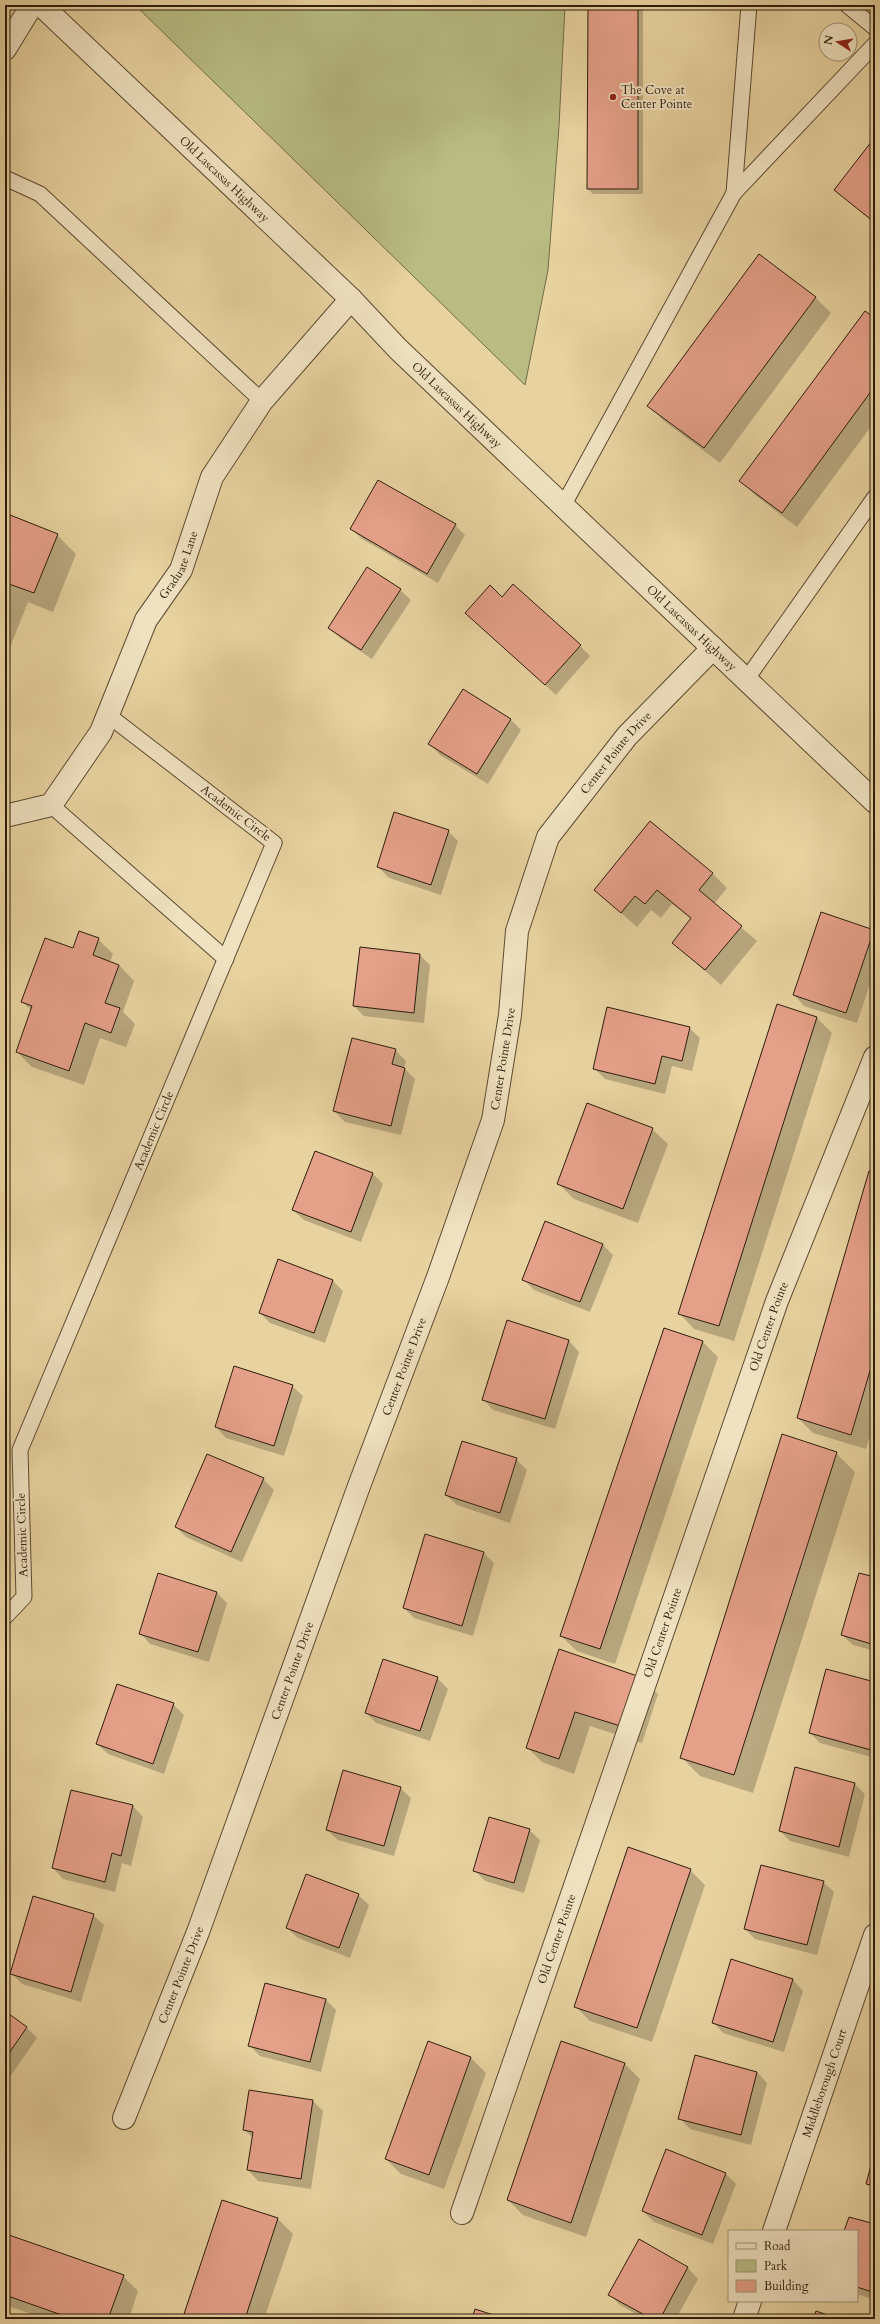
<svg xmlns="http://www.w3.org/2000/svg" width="880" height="2324" font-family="Cardo,serif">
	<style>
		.green { fill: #b8bc83; stroke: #726c48 }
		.shadow { fill: #0003 }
		.building { fill: #e5a089; stroke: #2d1d0c }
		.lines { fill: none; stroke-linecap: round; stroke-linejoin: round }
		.lane-casing { stroke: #5c4a31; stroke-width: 17 }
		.street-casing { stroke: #5c4a31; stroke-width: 24 }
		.lane { stroke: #f0e2c1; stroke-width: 15 }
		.street { stroke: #f0e2c1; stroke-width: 22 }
		.poi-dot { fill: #8f2418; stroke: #f0e2c1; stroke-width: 1.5 }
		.labels { text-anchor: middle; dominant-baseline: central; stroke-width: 4; stroke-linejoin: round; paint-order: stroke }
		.poi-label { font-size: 12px; fill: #2d1d0c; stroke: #f0e2c1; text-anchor: start }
		.street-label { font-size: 12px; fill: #2d1d0c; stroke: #f0e2c1 }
	</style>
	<rect width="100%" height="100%" fill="#e8d3a0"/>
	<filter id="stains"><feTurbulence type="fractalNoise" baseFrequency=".005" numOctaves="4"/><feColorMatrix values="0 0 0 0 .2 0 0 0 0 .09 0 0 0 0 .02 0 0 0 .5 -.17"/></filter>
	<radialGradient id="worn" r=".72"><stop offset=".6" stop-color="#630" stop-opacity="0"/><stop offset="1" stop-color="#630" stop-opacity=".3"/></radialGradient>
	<!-- green -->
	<path class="green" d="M135 5H565L559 126 548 270 525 385Z"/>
	<!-- shadow -->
	<path class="shadow" d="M589 5H643V194H593L588 189Z
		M875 139V224L835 190Z
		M759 256 816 298 831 313 720 463 664 421 649 406Z
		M875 320V421L797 527 756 496 741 481Z
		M5 514 57 535 76 554 53 612 28 602 5 660Z
		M455 525 465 535 438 583 362 539 351 529Z
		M400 590 411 600 372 659 340 638 329 628Z
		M502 598 580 646 590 656 556 695 477 623Z
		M463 691 511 720 521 730 488 784 440 755 430 744Z
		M448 831 458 841 441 895 389 878 378 867Z
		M712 873 727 888 714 904 757 941 721 985 673 943 692 920 672 904 661 918 651 910 637 927 595 890Z
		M821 913 875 932V969L857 1023 804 1006 794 995Z
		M98 939 113 954 110 962 119 965 134 981 123 1012 135 1024 126 1047 100 1038 84 1085 32 1067 17 1052 32 1011 23 1002 73 949Z
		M361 948 420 955 430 965 424 1023 364 1016 354 1006Z
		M778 1005 817 1018 832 1033 734 1341 694 1329 679 1313Z
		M689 1028 700 1038 692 1071 672 1066 665 1094 605 1079 594 1068Z
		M395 1050 406 1061 404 1068 415 1079 401 1135 345 1122 334 1111Z
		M652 1129 668 1144 638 1223 574 1199 559 1184Z
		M373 1174 383 1184 361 1242 304 1220 293 1210Z
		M875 1174V1420L866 1449 813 1433 798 1418Z
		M602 1244 613 1255 590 1312 534 1290 524 1280Z
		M279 1261 333 1281 343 1291 325 1343 270 1323 260 1313Z
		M507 1322 569 1341 579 1352 555 1429 493 1410 483 1399Z
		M664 1329 703 1342 718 1357 615 1664 577 1651 561 1636Z
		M292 1386 303 1396 284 1456 226 1438 216 1427Z
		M836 1453 855 1472 753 1793 700 1776 681 1757Z
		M516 1459 527 1470 510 1523 457 1505 446 1495Z
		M263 1479 274 1490 242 1562 186 1537 176 1527Z
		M484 1553 494 1563 473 1636 414 1618 404 1608Z
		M875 1578V1651L853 1645 842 1635Z
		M217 1593 227 1603 209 1662 150 1644 140 1633Z
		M559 1651 643 1679 658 1694 642 1743 590 1726 574 1774 542 1762 527 1747Z
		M437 1678 448 1689 430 1741 376 1723 366 1713Z
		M875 1683V1758L820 1743 810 1733Z
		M173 1704 184 1715 164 1774 108 1754 97 1744Z
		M796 1768 855 1784 865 1794 849 1857 790 1841 780 1831Z
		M400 1788 411 1798 394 1856 338 1840 327 1830Z
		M72 1791 133 1806 143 1817 131 1866 122 1863 115 1892 63 1879 53 1868Z
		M529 1830 540 1840 524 1893 485 1881 474 1870Z
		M690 1870 705 1885 652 2042 590 2021 575 2006Z
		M823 1882 834 1892 817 1955 755 1939 745 1929Z
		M358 1895 369 1905 350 1958 298 1938 287 1928Z
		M93 1915 104 1925 81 2002 22 1984 11 1973Z
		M732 1960 793 1980 803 1991 784 2052 723 2033 713 2022Z
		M265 1984 326 2000 336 2010 321 2072 260 2056 249 2045Z
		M5 2012 26 2027 37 2038 5 2084Z
		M429 2042 471 2058 486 2073 444 2189 401 2174 386 2159Z
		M696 2056 757 2072 767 2083 751 2145 690 2129 680 2118Z
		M625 2064 640 2079 586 2237 523 2215 508 2200Z
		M250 2091 313 2101 323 2111 311 2189 258 2181 248 2170 253 2138 244 2130Z
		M875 2154V2192L867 2184Z
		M725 2173 736 2184 713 2244 654 2222 643 2211Z
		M223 2201 278 2219 293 2234 264 2319H186L184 2317Z
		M875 2225V2300L857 2294V2231H845Z
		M6 2235 123 2276 138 2291 129 2319H46L5 2305Z
		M640 2240 688 2268 698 2279 676 2319H645L620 2305 609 2294Z"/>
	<!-- building -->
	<path class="building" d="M588 5H638V189H587Z
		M875 137V221L874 222 834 190Z
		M759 254 816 297 704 448 647 406Z
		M865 311 875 318V386L782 513 739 481Z
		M378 480 456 524 427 574 350 529Z
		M5 513 58 534 34 593 9 584 5 594Z
		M367 567 401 589 361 650 328 628Z
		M513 584 581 645 545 685 465 613 490 585 502 597Z
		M463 689 511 719 477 774 428 744Z
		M394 812 449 830 431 885 377 867Z
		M650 821 713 873 699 890 742 926 705 970 672 943 691 918 657 890 645 904 635 896 621 913 594 890Z
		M821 912 874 930 846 1013 793 995Z
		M79 931 99 938 93 955 119 965 105 1003 120 1008 111 1033 85 1023 69 1071 16 1052 32 1006 21 1002 45 938 73 948Z
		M360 947 420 954 414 1013 353 1006Z
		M777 1004 817 1017 719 1326 678 1314Z
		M607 1007 690 1027 682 1061 662 1056 655 1084 593 1069Z
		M352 1038 396 1049 392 1064 405 1068 391 1126 333 1111Z
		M587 1103 653 1128 623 1209 557 1184Z
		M315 1151 373 1173 351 1232 292 1210Z
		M869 1171 875 1173V1354L851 1435 797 1418Z
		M545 1221 603 1244 580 1302 522 1280Z
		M278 1259 333 1280 314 1333 259 1313Z
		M507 1320 569 1340 545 1419 482 1400Z
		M664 1328 703 1341 600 1649 560 1636Z
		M234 1366 293 1385 274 1446 215 1427Z
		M782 1434 837 1452 734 1775 680 1758Z
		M462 1441 517 1458 500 1513 445 1495Z
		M207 1454 264 1478 231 1552 175 1527Z
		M425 1534 484 1552 462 1626 403 1608Z
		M158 1573 217 1592 198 1652 139 1634Z
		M859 1573 875 1577V1645L841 1635Z
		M559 1649 643 1678 627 1728 575 1712 559 1759 526 1748Z
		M383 1659 438 1677 420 1731 365 1713Z
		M826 1669 875 1682V1737L871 1750 809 1733Z
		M117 1684 174 1703 153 1764 96 1744Z
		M795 1767 855 1783 839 1847 779 1831Z
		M343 1770 401 1787 384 1846 326 1830Z
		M71 1790 133 1805 121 1856 112 1853 105 1882 52 1868Z
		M489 1817 530 1829 514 1883 473 1871Z
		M628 1847 691 1869 637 2028 574 2007Z
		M761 1865 824 1881 807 1945 744 1929Z
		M306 1874 359 1894 339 1948 286 1928Z
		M33 1896 94 1914 71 1992 10 1974Z
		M731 1959 793 1979 773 2042 712 2023Z
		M265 1983 326 1999 310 2062 248 2046Z
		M5 2011 27 2027 5 2059Z
		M428 2041 471 2057 429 2175 385 2159Z
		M561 2041 625 2063 571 2223 507 2200Z
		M695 2055 757 2072 741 2135 678 2119Z
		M249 2090 313 2100 301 2179 247 2170 253 2132 243 2130Z
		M666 2149 726 2173 702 2235 642 2211Z
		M875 2150V2186L866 2184Z
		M222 2200 278 2218 245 2319H189L183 2317Z
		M849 2217 875 2224V2293L857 2287V2231H844Z
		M6 2234 124 2275 108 2319H73L5 2295Z
		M639 2239 688 2267 660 2319H652L608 2295Z
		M475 2309 506 2319H472Z
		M816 2311 839 2319H813Z"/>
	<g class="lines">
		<!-- lane casing -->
		<g class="lane-casing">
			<g id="lane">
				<path d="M847 5 875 28"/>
				<path d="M5 178 40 194 262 401"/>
				<path d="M734 193 749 5"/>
				<path d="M563 506 734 193 875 44"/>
				<path d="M746 680 875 497"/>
				<path d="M51 805 226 959"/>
				<path id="s1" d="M5 1617 24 1597 20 1450 274 843 108 715"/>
			</g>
		</g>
		<!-- street casing -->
		<g class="street-casing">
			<g id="street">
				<path id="s2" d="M41 5 351 299 398 349 875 802"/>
				<path d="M5 49 32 5"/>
				<path id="s3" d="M5 816 51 805 101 732 146 620 181 570 212 477 262 401 351 299"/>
				<path id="s4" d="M124 2118 198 1932 359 1486 438 1277 493 1120 510 1015 517 931 548 837 627 736 713 648"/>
				<path id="s5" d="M462 2213 777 1301 875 1057"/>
				<path id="s6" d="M774 2231 875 1935"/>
				<path d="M744 2319 750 2301"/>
			</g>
		</g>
		<!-- lane -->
		<use href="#lane" class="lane"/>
		<!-- street -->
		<use href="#street" class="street"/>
	</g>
	<!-- markers -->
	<circle class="poi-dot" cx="613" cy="97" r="4"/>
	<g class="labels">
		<!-- poi labels -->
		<g class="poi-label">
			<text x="621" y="90">The Cove at<tspan x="621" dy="14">Center Pointe</tspan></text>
		</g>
		<!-- street labels -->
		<g class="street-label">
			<text stroke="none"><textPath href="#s2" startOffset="253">Old Lascassas Highway</textPath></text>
			<text stroke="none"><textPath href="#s2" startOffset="577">Old Lascassas Highway</textPath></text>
			<text stroke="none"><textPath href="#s3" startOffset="321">Graduate Lane</textPath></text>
			<text stroke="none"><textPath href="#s2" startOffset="901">Old Lascassas Highway</textPath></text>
			<text stroke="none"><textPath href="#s4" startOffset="1462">Center Pointe Drive</textPath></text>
			<text transform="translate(236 813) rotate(37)">Academic Circle</text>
			<text stroke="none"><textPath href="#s4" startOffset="1126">Center Pointe Drive</textPath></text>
			<text stroke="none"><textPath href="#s1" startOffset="521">Academic Circle</textPath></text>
			<text stroke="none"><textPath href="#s5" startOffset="938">Old Center Pointe</textPath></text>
			<text stroke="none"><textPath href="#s4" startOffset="802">Center Pointe Drive</textPath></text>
			<text transform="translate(22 1535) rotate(-92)">Academic Circle</text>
			<text stroke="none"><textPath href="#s5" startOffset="614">Old Center Pointe</textPath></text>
			<text stroke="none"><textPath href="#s4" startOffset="478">Center Pointe Drive</textPath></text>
			<text stroke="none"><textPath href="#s5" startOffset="290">Old Center Pointe</textPath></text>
			<text stroke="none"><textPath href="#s4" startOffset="154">Center Pointe Drive</textPath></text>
			<text stroke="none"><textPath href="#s6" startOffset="156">Middleborough Court</textPath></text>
		</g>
	</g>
	<!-- margin -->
	<rect width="880" height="2324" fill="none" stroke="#e8d3a0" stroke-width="20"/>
	<rect x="6" y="6" width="868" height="2312" fill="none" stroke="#2d1d0c" stroke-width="2"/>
	<rect x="10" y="10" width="860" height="2304" fill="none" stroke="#2d1d0c"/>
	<!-- legend -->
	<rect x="728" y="2230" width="130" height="72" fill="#f0e2c1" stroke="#a29379"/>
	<rect x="736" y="2243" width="20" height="6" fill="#f0e2c1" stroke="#a29379"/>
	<text x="764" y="2250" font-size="12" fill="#2d1d0c">Road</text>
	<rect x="736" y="2260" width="20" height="12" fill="#b8bc83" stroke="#a29379"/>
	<text x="764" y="2270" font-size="12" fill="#2d1d0c">Park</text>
	<rect x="736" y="2280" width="20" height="12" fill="#e5a089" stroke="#a29379"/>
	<text x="764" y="2290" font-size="12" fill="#2d1d0c">Building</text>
	<!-- north arrow -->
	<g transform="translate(838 42) rotate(282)"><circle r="19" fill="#f0e2c1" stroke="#a29379"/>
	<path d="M0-3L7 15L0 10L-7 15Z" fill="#8f2418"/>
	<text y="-6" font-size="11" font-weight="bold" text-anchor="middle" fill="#2d1d0c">N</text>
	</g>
	<rect width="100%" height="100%" filter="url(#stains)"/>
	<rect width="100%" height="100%" fill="url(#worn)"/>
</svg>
